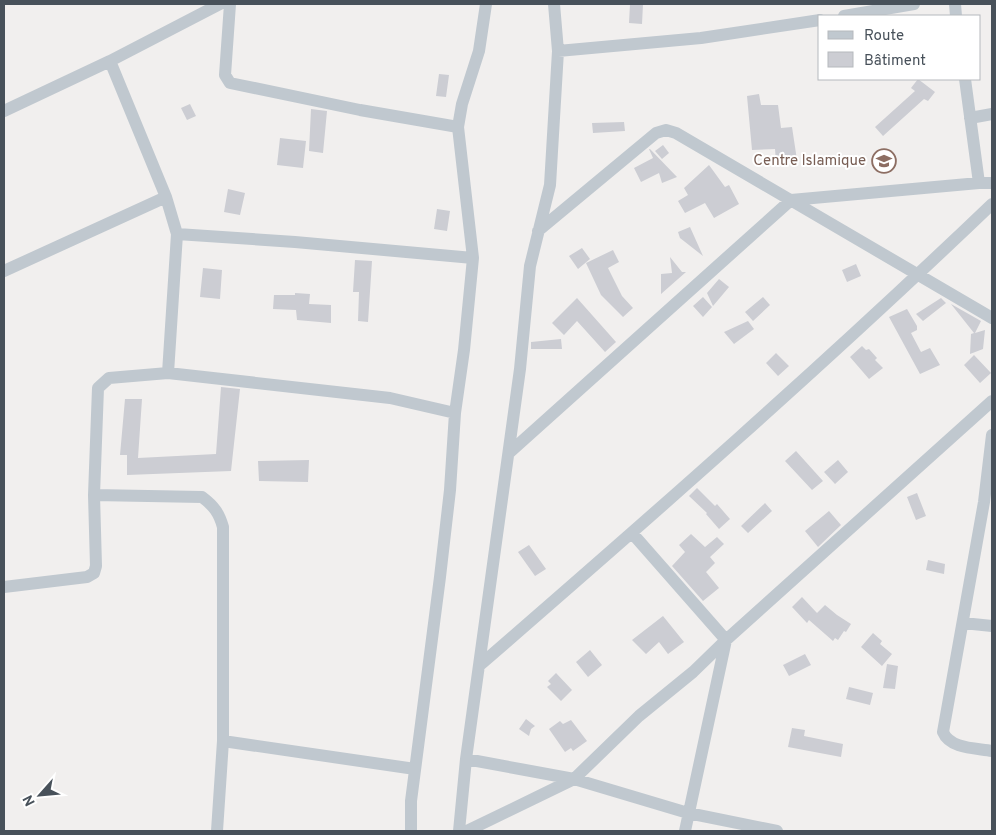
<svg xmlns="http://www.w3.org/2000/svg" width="996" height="835" font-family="Overpass,sans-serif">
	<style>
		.building { fill: #cccdd3 }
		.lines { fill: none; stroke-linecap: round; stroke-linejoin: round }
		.minor { stroke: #c0c8cf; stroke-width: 12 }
		.labels { text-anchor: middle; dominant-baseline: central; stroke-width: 4; stroke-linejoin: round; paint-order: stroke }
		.education-label { font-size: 15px; fill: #785e54; stroke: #fff; text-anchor: end }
	</style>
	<rect width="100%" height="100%" fill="#f1efee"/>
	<!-- building -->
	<path class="building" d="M630 4H643L642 24 629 23Z
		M439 74 449 75 446 97 436 96Z
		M918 79 935 92 928 101 924 99 883 136 875 127 915 91 911 88Z
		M759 94 761 105H778L781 128 792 127 797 160 776 162 775 149 752 150 747 96Z
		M190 104 196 116 187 120 181 108Z
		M311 109 327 111 323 153 309 151Z
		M624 122 625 131 593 133 592 123Z
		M280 138 306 141 303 168 277 165Z
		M663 145 669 153 662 159 655 151Z
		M649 149H650L677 177 662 183 659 173 641 182 634 168 653 158Z
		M709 165 725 187 729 185 739 204 714 218 705 203 685 213 678 201 688 195 684 188Z
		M228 189 245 193 240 215 224 212Z
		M437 209 450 211 447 231 434 229Z
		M690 227 703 256 680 238 678 232Z
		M582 248 590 259 578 269 569 256Z
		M613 250 619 262 608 268 622 296 633 308 623 317 601 295 586 263Z
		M670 257 682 272H686L661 294V274L672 273Z
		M355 260 372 261 368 322 358 321 359 292H353Z
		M856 264 861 276 847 282 842 270Z
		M203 268 222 270 220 299 200 297Z
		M719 279 729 287 713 306 707 293Z
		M295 293 310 294 309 304 331 305V323L297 320 296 310 273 309 274 295H295Z
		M703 297 712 307 703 317 693 306Z
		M763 297 770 305 753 321 745 312Z
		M577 298 616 342 605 352 577 321 564 335 552 323Z
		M941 298 946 303 923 321 916 314Z
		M951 304 981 321 975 333 985 330 983 349 970 354 971 334 974 333Z
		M907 309 917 326V330L911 333 921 352 930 348 940 365 920 374 889 317Z
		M748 321 754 329 734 344 724 332Z
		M561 339 562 349H531V342Z
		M862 346 866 350 869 349 877 358 875 360 883 368 869 379 850 357Z
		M776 353 789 366 778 376 766 363Z
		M974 355 991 373 980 383 964 365Z
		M221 387 240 389 231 471 127 475V455H120L125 399H142L138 458 216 454Z
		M796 451 823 481 812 490 785 461Z
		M309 460 308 482 259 481 258 461Z
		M838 460 848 472 835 484 824 472Z
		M697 488 715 506 717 504 730 519 719 529 706 514 707 513 689 496Z
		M917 493 926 516 916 520 907 497Z
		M765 503 772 511 748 533 741 526Z
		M829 511 841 525 818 547 805 531Z
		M691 534 705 547 717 537 724 544 710 557 715 563 706 572 719 588 703 601 672 566 685 552 679 545Z
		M529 545 546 569 535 576 518 552Z
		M928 560 945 564 944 574 926 570Z
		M802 597 817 613 825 605 837 615 851 624 846 632 844 631 838 640 835 638 833 641 809 620 807 623 792 607Z
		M663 616 684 642 668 654 659 642 646 654 632 640Z
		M873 633 882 641 880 644 892 654 882 666 861 647Z
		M590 650 602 665 588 677 576 662Z
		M805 654 811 665 789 676 783 665Z
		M887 664 898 666 895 689 883 688Z
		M556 673 572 690 561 701 547 687 551 684 548 681Z
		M849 687 873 693 870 705 846 699Z
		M526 719 535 726 531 729 529 736 519 729Z
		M571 720 587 741 573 751 571 748 565 752 549 729 560 721 563 724Z
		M792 728 805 730 804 736 843 744 841 757 788 747Z"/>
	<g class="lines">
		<!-- minor -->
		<path class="minor" d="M230 4 225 75 230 83 360 110 458 127
			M955 4 956 16
			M844 16 914 4
			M558 51 701 38 820 20
			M110 61 166 197 177 234 168 373
			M965 79 979 183
			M4 111 110 61 220 4
			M970 118 992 114
			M538 231 656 133 666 130 676 133 992 318
			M177 234 295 242 473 258
			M4 271 166 197
			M992 435 984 502 943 732C950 749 976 748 992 751
			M510 452 791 200 979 183H992
			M94 495 202 497C214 506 219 513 223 527V741L217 831
			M632 533 726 640 685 831
			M4 587 87 577 94 573 96 566 94 495 98 388 109 378 168 373 390 398 455 413
			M963 623 992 626
			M480 665C653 515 826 363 992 204
			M223 741 415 769
			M466 759 574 779 688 813 777 831
			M411 831V801L440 577 450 490 455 413 464 350 473 258 458 127 462 104 479 51 486 4
			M459 831 466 759 520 369 530 266 550 185 558 51 554 4
			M467 831 574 779 639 716 693 672 726 640 992 401"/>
	</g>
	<!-- icons -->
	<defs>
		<g id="school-ring" transform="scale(1.25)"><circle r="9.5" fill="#fff" stroke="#8d6e63" stroke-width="1.5"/><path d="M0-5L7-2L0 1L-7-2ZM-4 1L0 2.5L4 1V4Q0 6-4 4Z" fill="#8d6e63"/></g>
	</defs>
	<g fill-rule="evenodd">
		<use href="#school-ring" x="884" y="161"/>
	</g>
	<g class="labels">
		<!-- education labels -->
		<g class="education-label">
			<text x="866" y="161">Centre Islamique</text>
		</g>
	</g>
	<!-- border -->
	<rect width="996" height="835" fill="none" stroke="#48515a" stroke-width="10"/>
	<!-- legend -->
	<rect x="818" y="15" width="162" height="65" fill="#ffffff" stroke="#b6b9bd"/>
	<rect x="828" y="31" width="25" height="8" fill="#c0c8cf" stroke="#b6b9bd"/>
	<text x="864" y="40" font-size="15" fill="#48515a">Route</text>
	<rect x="828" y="52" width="25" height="15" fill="#cccdd3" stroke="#b6b9bd"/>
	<text x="864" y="65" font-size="15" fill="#48515a">Bâtiment</text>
	<!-- north arrow -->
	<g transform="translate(40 795) rotate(243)" stroke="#ffffff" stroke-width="4" paint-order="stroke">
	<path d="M0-4L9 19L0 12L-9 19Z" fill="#48515a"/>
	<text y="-8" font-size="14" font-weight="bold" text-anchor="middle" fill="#48515a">N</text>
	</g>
</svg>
